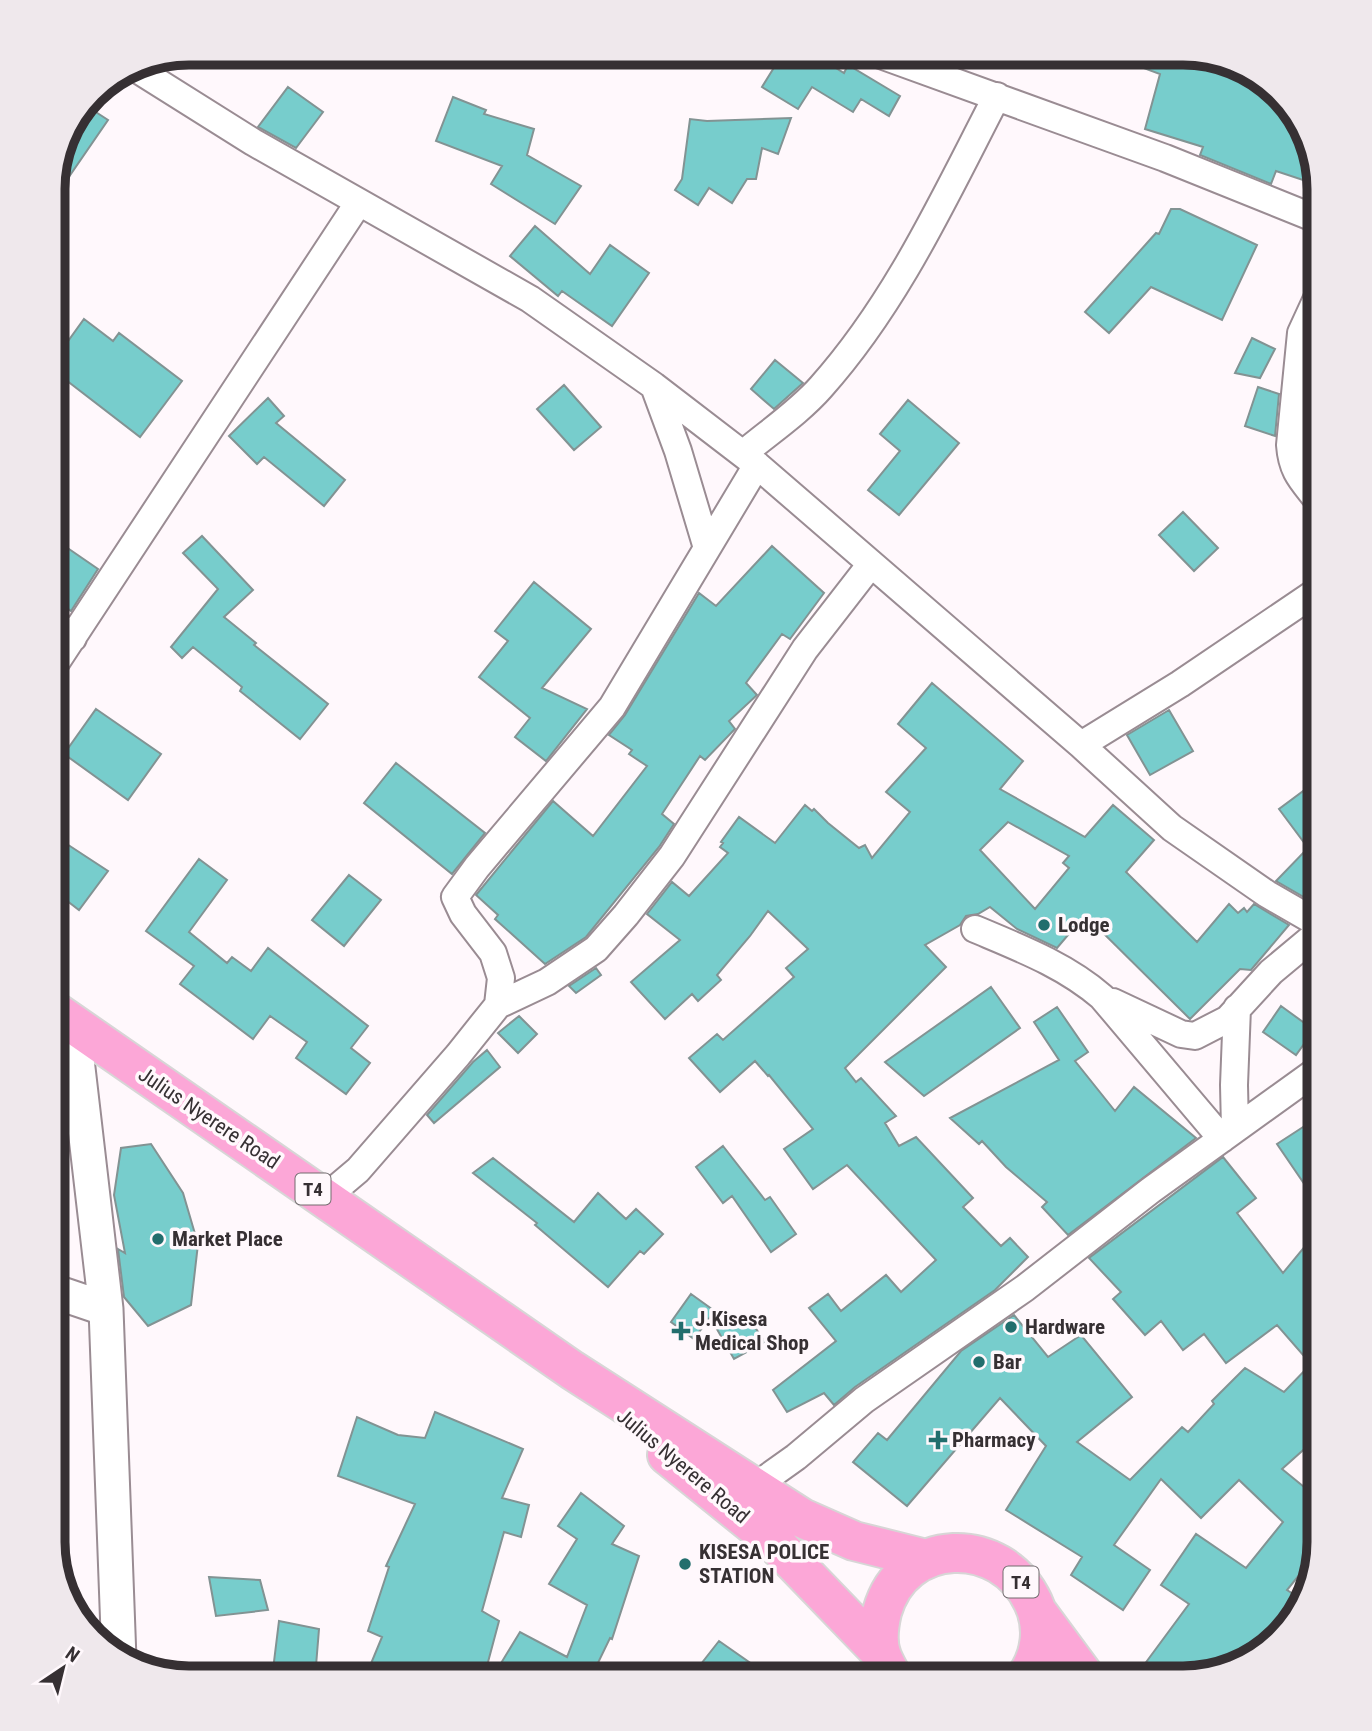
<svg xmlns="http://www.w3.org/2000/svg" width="1372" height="1731" font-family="'Roboto Condensed',sans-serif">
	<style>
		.building { fill: #77cdcc; stroke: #829393; stroke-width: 2; fill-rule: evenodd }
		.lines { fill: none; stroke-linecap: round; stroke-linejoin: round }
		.minor-casing { stroke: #9a8c93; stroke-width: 30 }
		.tertiary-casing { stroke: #9a8c93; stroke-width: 37 }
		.trunk-casing { stroke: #d7d6d6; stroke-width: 42 }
		.minor { stroke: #fff; stroke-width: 26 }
		.tertiary { stroke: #fff; stroke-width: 33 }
		.trunk { stroke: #fca7d7; stroke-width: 38 }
		.poi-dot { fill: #226e6d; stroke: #fff8fc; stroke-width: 2.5 }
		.labels { text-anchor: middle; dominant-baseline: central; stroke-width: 7; stroke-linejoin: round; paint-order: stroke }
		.shield { fill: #fff8fc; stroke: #726c6f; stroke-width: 2 }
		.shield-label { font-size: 19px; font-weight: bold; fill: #363033 }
		.poi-label { font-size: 21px; font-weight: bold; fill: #363033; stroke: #fff8fc; text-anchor: start }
		.street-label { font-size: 21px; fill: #363033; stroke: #fff8fc }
		.rim { fill: none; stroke: #363033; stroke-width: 9 }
	</style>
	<rect width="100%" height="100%" fill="#fff8fc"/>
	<!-- building -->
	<path class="building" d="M783 53H812L844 73 848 65 900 96 889 116 861 99 853 112 812 87 798 109 762 87Z
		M1109 53H1192L1252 71 1297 114 1318 185 1276 171 1271 184 1200 155 1203 147 1145 129 1160 74 1109 55Z
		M288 87 323 112 296 148 258 127Z
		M453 97 486 110 484 114 534 129 527 155 581 186 555 224 491 184 502 166 436 141Z
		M85 105 108 120 53 200V180L67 128Z
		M791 118 778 154 762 148 756 179H747L732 203 709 188 698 205 675 190 682 179 690 119 707 121Z
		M1171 209H1180L1257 245 1222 320 1151 287 1109 333 1085 312 1156 233 1159 234Z
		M535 226 590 274 610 245 649 273 612 326 562 291 558 296 510 256Z
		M84 319 113 341 119 333 182 381 140 437 53 370V362Z
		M1252 338 1275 349 1260 378 1235 373Z
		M775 360 803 383 774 409 751 389Z
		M564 385 601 427 574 450 537 409Z
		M1258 387 1279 394 1275 436 1245 426Z
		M268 398 284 416 276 423 345 480 324 506 264 457 257 464 229 436Z
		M908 400 959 443 899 515 868 490 900 451 880 434Z
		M1183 512 1218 548 1194 571 1159 535Z
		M202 536 253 590 224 617 256 643 254 645 328 704 300 739 240 691 242 687 193 647 182 658 171 647 218 589 183 553Z
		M53 538 98 569 71 611 53 598Z
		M772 546 824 593 790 639 782 634 746 683 757 695 729 721 735 729 705 760 700 756 662 814 674 824 659 847 586 937 545 964 495 919 498 915 476 895 553 801 593 836 647 766 629 754 632 750 609 735 625 715 699 593 716 606Z
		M534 582 591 629 542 688 587 709 546 761 515 737 530 718 479 677 508 641 495 631Z
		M932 683 1023 761 1000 789 1085 837 1113 805 1154 840 1126 872 1197 942 1229 904 1238 913 1244 908 1247 912 1254 904 1289 925 1251 970 1240 969 1190 1019 1085 915 1057 948 1017 929 990 907 978 914 966 916 960 925 925 945 946 967 845 1068 856 1082 861 1078 896 1116 885 1123 899 1146 916 1137 973 1198 963 1207 1001 1246 1010 1238 1028 1257 995 1290 855 1387 834 1405 824 1393 787 1412 773 1390 836 1341 809 1308 828 1294 841 1311 886 1275 901 1292 936 1260 847 1165 813 1189 784 1149 813 1129 769 1075 768 1076 755 1061 720 1092 689 1058 717 1034 723 1040 794 977 786 968 808 949 768 911 750 936 717 975 721 980 698 1001 692 994 665 1019 631 982 680 940 647 914 672 882 689 896 728 853 720 847 723 843 721 842 739 817 775 843 805 805 812 811 814 809 828 823 859 848 865 845 872 858 910 812 886 792 926 748 898 724ZM1008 822 1069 856 1063 863 1069 868 1035 909 980 850Z
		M96 709 161 754 128 800 64 754Z
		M1169 710 1193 751 1150 775 1127 735Z
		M396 763 485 833 452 874 364 803Z
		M1310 786 1320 799V888L1309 900 1276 881 1308 848 1279 809Z
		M53 835 108 871 79 910 53 890Z
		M199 859 227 880 189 932 227 963 232 957 251 971 268 948 368 1026 351 1048 370 1063 346 1094 296 1058 307 1042 270 1016 253 1039 180 984 194 966 146 931Z
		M349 875 381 900 344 946 312 920Z
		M596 968 601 975 576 993 569 986Z
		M991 987 1020 1028 924 1096 885 1062Z
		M1281 1006 1314 1030 1296 1055 1263 1032Z
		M1057 1007 1088 1052 1075 1061 1115 1111 1134 1087 1196 1138 1068 1235 1042 1207 1047 1202 1006 1167 982 1141 979 1144 950 1118 1059 1060 1034 1022Z
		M519 1016 537 1034 518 1053 498 1033Z
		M487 1050 500 1067 434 1123 427 1115 473 1062Z
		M1320 1116V1207L1277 1144Z
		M151 1144 183 1193 198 1244 191 1305 148 1326 124 1297 118 1249 125 1253 114 1195 121 1148Z
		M723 1146 765 1200 770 1197 796 1234 771 1252 732 1196 723 1203 696 1167Z
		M1223 1157 1256 1198 1237 1213 1283 1273 1320 1228V1435L1282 1469 1320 1500V1542L1317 1553 1287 1590 1304 1601 1301 1610 1258 1656 1183 1678H1161L1144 1665 1189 1604 1161 1585 1196 1534 1246 1568 1283 1522 1239 1480 1201 1518 1161 1479 1114 1545 1150 1570 1123 1610 1071 1575 1082 1557 1006 1510 1046 1446 1000 1398 907 1506 853 1462 878 1433 887 1440 961 1351 1014 1315 1048 1357 1081 1335 1132 1397 1077 1442 1130 1480 1182 1427 1188 1432 1214 1404 1212 1401 1245 1368 1284 1392 1311 1364 1277 1325 1226 1363 1204 1334 1183 1350 1161 1321 1145 1335 1113 1299 1121 1292 1089 1258Z
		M493 1158 574 1222 598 1193 626 1219 636 1209 663 1234 644 1254 640 1251 608 1287 535 1225 537 1223 473 1173Z
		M691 1294 737 1327 750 1320 765 1342 734 1359 710 1317 694 1339 671 1322Z
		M435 1412 523 1449 502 1498 529 1505 521 1537 504 1532 482 1611 499 1621 484 1677 462 1665 461 1669 458 1667 452 1678H425L399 1666 393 1678H365L382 1637 368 1631 389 1567 386 1566 415 1504 338 1476 357 1417 398 1435 425 1438Z
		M581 1493 624 1526 612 1544 639 1556 612 1639 610 1638 594 1671 608 1678H492L520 1632 567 1657 587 1605 549 1584 577 1539 558 1526Z
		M209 1577 260 1580 268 1610 216 1616Z
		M279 1621 319 1629 315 1678H272Z
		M719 1641 772 1678H690Z"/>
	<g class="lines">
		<!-- minor casing -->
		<g class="minor-casing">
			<path id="minor" d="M875 53 1165 158 1319 220
				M132 66 253 142 530 299 654 386 757 465 1081 745 1172 828 1267 894 1319 924
				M654 386 678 451 707 548
				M744 453C769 432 799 412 821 387 897 302 945 196 997 96
				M1319 502C1303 481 1292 473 1290 445L1301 333 1319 294
				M53 621 73 638
				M53 667 359 202
				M1081 745 1180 684 1319 590
				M975 929C1020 948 1065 965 1102 997L1222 1139
				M1113 1002 1181 1034 1195 1036 1228 1019 1271 972 1319 932
				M498 1005 547 982 596 949 626 915 672 856 805 649 871 564
				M1235 1129 1234 1085 1237 1008
				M326 1197 358 1170 458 1055 498 1005 501 978 493 953 463 914 455 897 477 867 612 707 757 465
				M754 1487 796 1457 864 1400 1025 1288 1151 1190 1319 1069"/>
		</g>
		<!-- tertiary casing -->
		<g class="tertiary-casing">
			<path id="tertiary" d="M73 1025 106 1309 119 1659
				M53 1291 106 1309"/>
		</g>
		<!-- trunk casing -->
		<g class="trunk-casing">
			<path id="trunk" d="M53 1010 572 1370 802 1518 854 1541 926 1559
				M667 1455 771 1539 881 1653
				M1038 1613 1086 1678
				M893 1678C889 1671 884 1662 881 1654 877 1641 879 1625 882 1612 903 1536 1001 1534 1033 1602 1045 1627 1041 1656 1025 1678"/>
		</g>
		<!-- minor -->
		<use href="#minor" class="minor"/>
		<!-- tertiary -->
		<use href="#tertiary" class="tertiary"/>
		<!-- trunk -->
		<use href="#trunk" class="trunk"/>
	</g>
	<!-- markers -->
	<g class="poi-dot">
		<circle cx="1044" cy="925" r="7"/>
		<circle cx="158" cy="1239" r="7"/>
		<circle cx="1011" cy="1327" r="7"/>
		<path d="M677.5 1320.5h7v7h7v7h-7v7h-7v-7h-7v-7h7z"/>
		<circle cx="979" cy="1362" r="7"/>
		<path d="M934.5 1429.5h7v7h7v7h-7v7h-7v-7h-7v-7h7z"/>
		<circle cx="685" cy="1564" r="7"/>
	</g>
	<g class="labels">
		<!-- shield labels -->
		<g class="shield">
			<rect x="295.5" y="1173.5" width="35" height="31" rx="5"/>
			<rect x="1003.5" y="1566.5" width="35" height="31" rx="5"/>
		</g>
		<g class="shield-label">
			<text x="313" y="1189">T4</text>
			<text x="1021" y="1582">T4</text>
		</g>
		<!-- poi labels -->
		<g class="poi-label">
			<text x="1058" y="925">Lodge</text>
			<text x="172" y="1239">Market Place</text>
			<text x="695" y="1319">J.Kisesa<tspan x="695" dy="24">Medical Shop</tspan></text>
			<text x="1025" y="1327">Hardware</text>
			<text x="993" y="1362">Bar</text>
			<text x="952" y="1440">Pharmacy</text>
			<text x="699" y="1552">KISESA POLICE<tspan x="699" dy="24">STATION</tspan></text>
		</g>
		<!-- street labels -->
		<g class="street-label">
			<text transform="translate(209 1118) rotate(34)">Julius Nyerere Road</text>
			<text transform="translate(683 1466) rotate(40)">Julius Nyerere Road</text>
		</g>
	</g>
	<!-- crop -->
	<path d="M0 0H1372V1731H0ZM189 65H1183A124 124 0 0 1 1307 189V1542A124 124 0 0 1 1183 1666H189A124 124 0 0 1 65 1542V189A124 124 0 0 1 189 65Z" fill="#efe8ec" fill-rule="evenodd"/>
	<path class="rim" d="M189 65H1183A124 124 0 0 1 1307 189V1542A124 124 0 0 1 1183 1666H189A124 124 0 0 1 65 1542V189A124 124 0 0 1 189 65Z"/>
	<!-- north arrow -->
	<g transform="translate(63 1668) rotate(35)" stroke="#fff8fc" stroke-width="5" paint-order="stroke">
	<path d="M0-5L12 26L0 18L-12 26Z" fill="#363033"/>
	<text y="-10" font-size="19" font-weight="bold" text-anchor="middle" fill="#363033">N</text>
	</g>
</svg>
